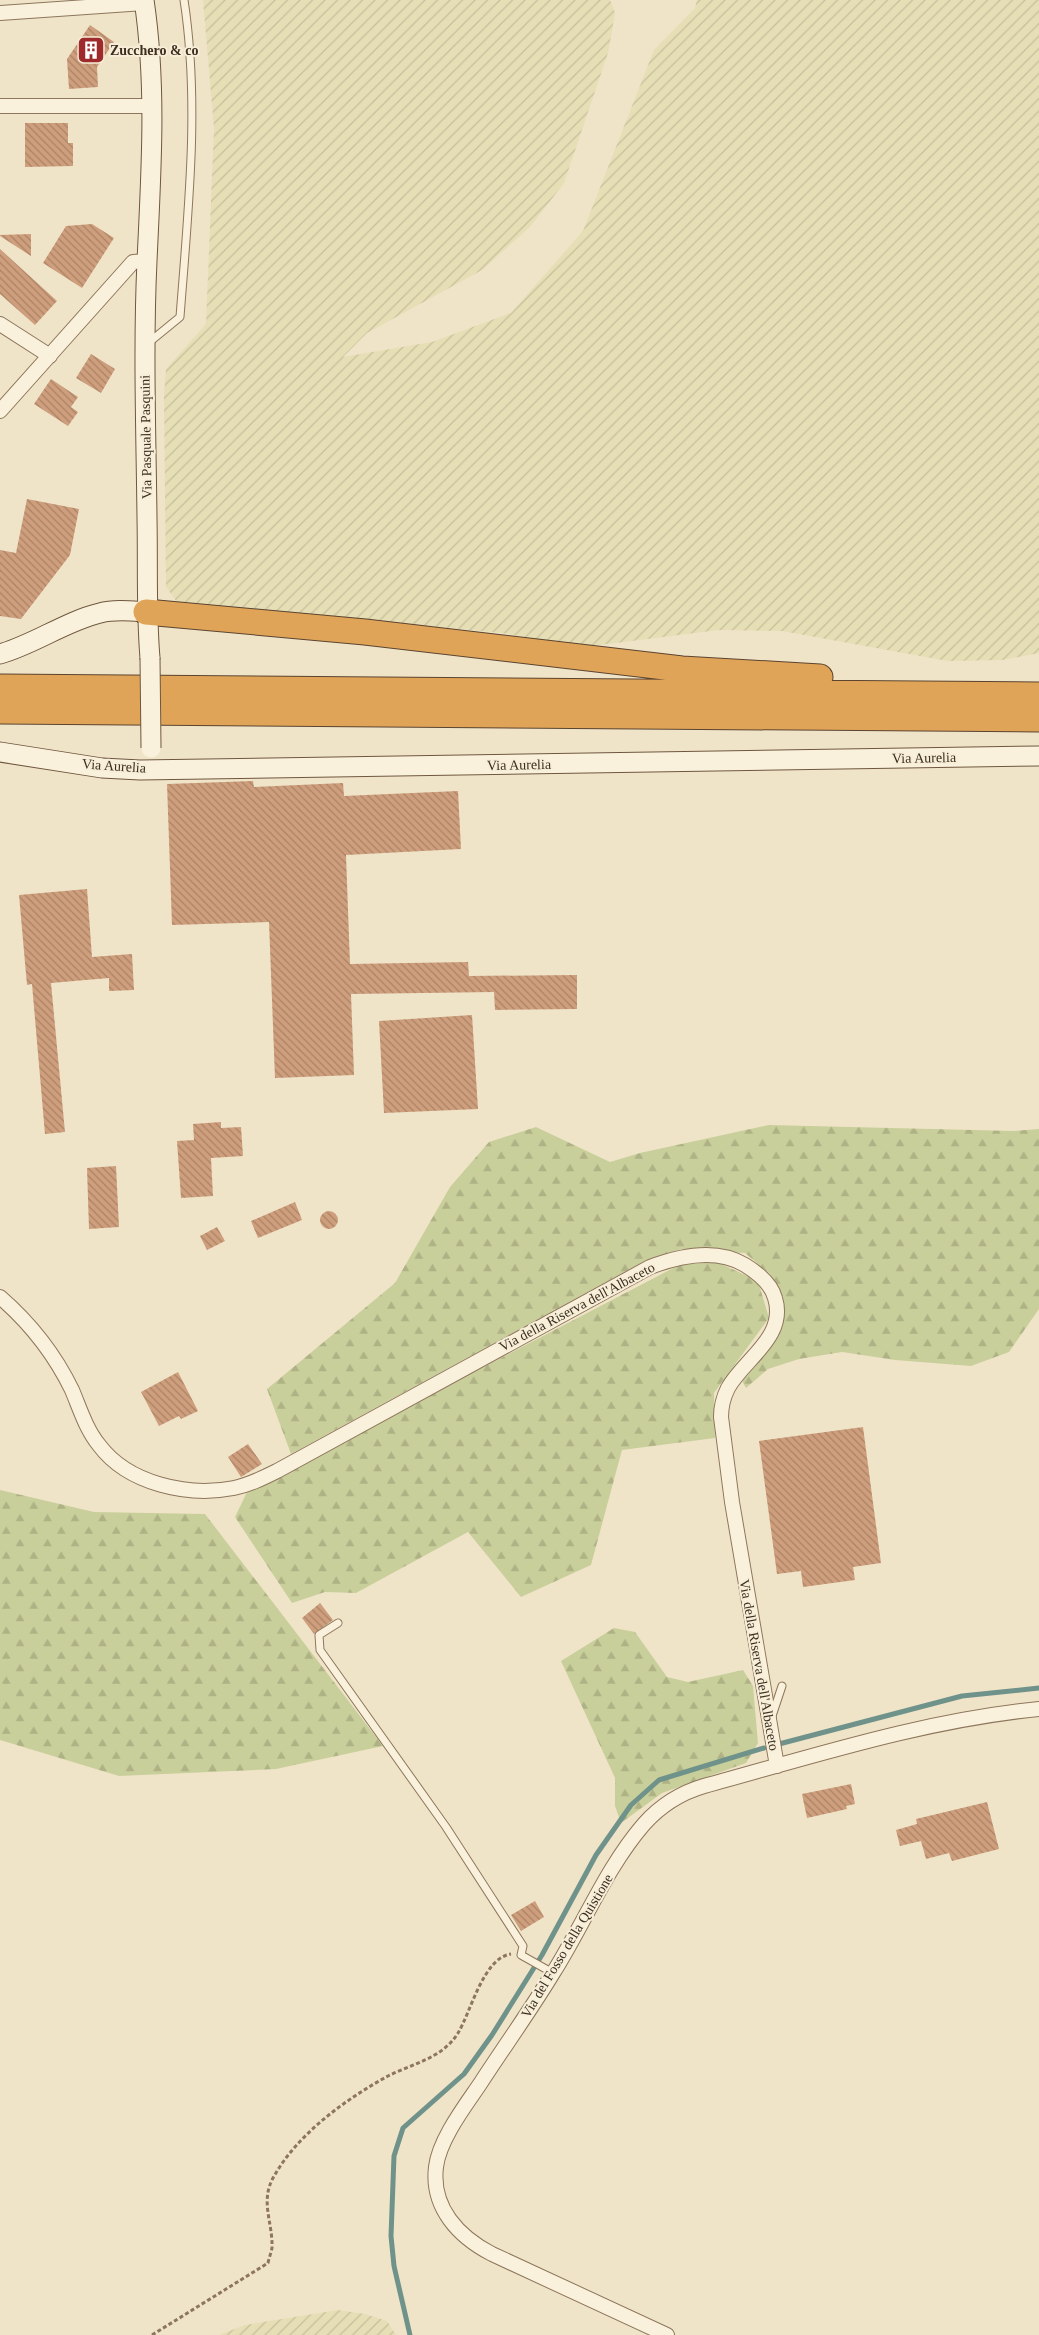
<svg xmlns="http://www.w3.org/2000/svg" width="1039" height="2335" font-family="'Times New Roman',serif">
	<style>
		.farmland { fill: url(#farmland-furrows) }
		.forest { fill: url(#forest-firs) }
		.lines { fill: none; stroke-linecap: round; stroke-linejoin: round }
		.stream { stroke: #6f938a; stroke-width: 5 }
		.building { fill: url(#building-back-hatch) }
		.lane-casing { stroke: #8d765c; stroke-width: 9 }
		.street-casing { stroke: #8d765c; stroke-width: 16 }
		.secondary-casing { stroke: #6f573f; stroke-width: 21 }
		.highway-casing { stroke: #5b4430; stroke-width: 27 }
		.path { stroke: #8d765c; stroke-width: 3; stroke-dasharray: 4 2.5; stroke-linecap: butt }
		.lane { stroke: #faf1dc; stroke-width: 7 }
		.street { stroke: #faf1dc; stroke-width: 14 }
		.secondary { stroke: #faf1dc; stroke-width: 19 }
		.highway { stroke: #e0a458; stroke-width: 25 }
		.secondary-bridge-casing { stroke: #6f573f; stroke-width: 21; stroke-linecap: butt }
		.secondary-bridge { stroke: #faf1dc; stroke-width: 19 }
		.labels { text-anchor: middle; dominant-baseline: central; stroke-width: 4; stroke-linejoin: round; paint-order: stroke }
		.poi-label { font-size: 14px; font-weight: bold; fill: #3d2e20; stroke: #f7eed8; text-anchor: start }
		.street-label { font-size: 14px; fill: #3d2e20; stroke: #f7eed8 }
	</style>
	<defs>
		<pattern id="farmland-furrows" width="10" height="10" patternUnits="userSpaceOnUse" patternTransform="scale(1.25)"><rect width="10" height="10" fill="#e6deb5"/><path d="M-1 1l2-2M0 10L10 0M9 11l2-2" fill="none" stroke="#c6bf9b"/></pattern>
		<pattern id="forest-firs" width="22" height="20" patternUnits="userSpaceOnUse" patternTransform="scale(1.25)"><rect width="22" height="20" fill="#c9cf9b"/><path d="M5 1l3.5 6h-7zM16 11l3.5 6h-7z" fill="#aeb285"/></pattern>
		<pattern id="building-back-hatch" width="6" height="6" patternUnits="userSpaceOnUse" patternTransform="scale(1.25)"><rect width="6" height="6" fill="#cf9f7d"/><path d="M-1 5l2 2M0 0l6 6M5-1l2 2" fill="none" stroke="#a98266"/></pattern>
	</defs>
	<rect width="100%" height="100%" fill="#f0e4c8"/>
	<!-- farmland -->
	<path class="farmland" d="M203 0H610L615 13 608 53 564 183 530 227 482 270 367 333 343 357 432 342 511 313 583 231 654 50 695 8 697 0H1039V653L1003 660 948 661 782 631 719 630 584 647 501 633 177 602 166 587 164 395 166 369 206 324 214 128Z
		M338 2310 365 2314 387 2321 396 2335H219L245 2325Z"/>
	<!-- forest -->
	<path class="forest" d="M769 1125 1014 1131 1039 1129V1309L1009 1352 971 1366 895 1360 842 1352 799 1359 768 1369 746 1388 741 1379 782 1314 781 1295 770 1274 745 1253 681 1249 628 1270 291 1454 267 1389 395 1283 450 1187 489 1142 536 1127 610 1162 640 1153Z
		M717 1262 758 1281 769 1318 714 1393 715 1438 622 1450 591 1565 521 1597 468 1532 356 1593 325 1592 292 1603 235 1517 248 1490 679 1265Z
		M0 1490 94 1512 205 1514 383 1746 276 1769 119 1776 0 1740Z
		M614 1628 635 1632 667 1677 688 1682 743 1670 753 1686 758 1743 746 1763 662 1793 621 1823 615 1806V1778L561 1661Z"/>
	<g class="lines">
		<!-- stream -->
		<path class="stream" d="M779 1744 962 1696 1039 1688
			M410 2335 394 2266 391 2236 394 2156 403 2128 464 2074 492 2035 542 1955 596 1855 631 1805 659 1780 764 1748"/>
	</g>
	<!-- building -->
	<path class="building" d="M90 25 114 42 97 67 98 87 69 89 67 59Z
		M25 123H68V143H73V166L25 167Z
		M92 224 114 238 82 288 43 263 66 226Z
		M31 234V256L0 236V235Z
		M0 249 57 301 35 325 0 294Z
		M91 354 115 369 101 393 76 378Z
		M51 379 78 397 71 407 78 412 68 426 34 404Z
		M27 499 79 509 70 555 21 619 0 616V550L16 553Z
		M253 781 254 787 343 783 344 796 458 791 461 849 346 855 350 964 468 962 469 976 577 975V1009L495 1010 494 992 351 994 354 1075 275 1078 269 922 172 925 167 784Z
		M87 889 92 957 132 954 134 990 109 991V978L51 983 65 1132 45 1134 32 984 27 985 19 895Z
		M472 1015 478 1109 384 1113 379 1021Z
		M221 1122V1128L241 1127 243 1156 211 1158 213 1196 181 1198 177 1141 194 1140 193 1124Z
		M116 1166 119 1227 89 1229 87 1168Z
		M295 1202 302 1220 258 1238 251 1221Z
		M320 1220a9 9 0 1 1 18 0a9 9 0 1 1-18 0Z
		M217 1227 225 1241 207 1250 200 1236Z
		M178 1372 198 1411 181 1419 179 1416 159 1426 141 1392Z
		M863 1427 881 1563 853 1567 855 1580 803 1587 801 1571 777 1574 759 1441Z
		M248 1444 262 1464 241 1477 228 1457Z
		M320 1603 333 1620 314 1634 302 1618Z
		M851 1784 855 1804 846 1806 847 1809 807 1818 802 1794Z
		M987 1802 999 1849 952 1861 949 1853 926 1859 921 1841 900 1846 896 1830 917 1824 916 1819Z
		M535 1901 544 1917 521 1931 511 1915Z"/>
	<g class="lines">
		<!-- lane casing -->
		<g class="lane-casing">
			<path id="lane" d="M147 344 180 317C188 212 200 104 184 0
				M338 1623 319 1635 320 1650 446 1827 523 1946 521 1955 553 1973
				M772 1716 782 1686"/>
		</g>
		<!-- street casing -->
		<g class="street-casing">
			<path id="street" d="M0 13 144 3
				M0 106H152
				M0 324 50 356
				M0 411 133 262 147 261
				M0 1297C30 1323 55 1355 72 1390 80 1409 86 1429 99 1445 128 1484 188 1497 234 1488 249 1485 263 1478 277 1471L650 1267C679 1256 717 1248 745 1265 758 1273 771 1283 775 1298 787 1337 744 1359 728 1388 723 1398 721 1407 721 1417L732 1502 777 1766
				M667 2335 492 2254C459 2237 431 2208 436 2167 439 2140 465 2106 480 2084 504 2047 530 2011 553 1973 584 1924 606 1868 644 1824 661 1805 680 1793 704 1786 814 1756 925 1720 1039 1709"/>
		</g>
		<!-- secondary casing -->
		<g class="secondary-casing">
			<path id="secondary" d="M144 0C157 87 151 173 147 261 143 346 146 432 147 518 148 565 146 611 150 658
				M0 654C35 644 66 621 100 613 115 609 131 611 146 612
				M0 752 102 768 140 770 1039 756"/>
		</g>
		<!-- highway casing -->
		<g class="highway-casing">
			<path id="highway" d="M146 612 365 632 682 669 820 677
				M0 687 1039 695
				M0 711 1039 719"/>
		</g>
		<!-- path -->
		<path class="path" d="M152 2335 268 2263C269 2258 271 2253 272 2248 273 2223 260 2202 273 2178 297 2134 346 2099 388 2076 412 2064 443 2058 458 2033 471 2012 483 1958 511 1954"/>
		<!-- lane -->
		<use href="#lane" class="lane"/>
		<!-- street -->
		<use href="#street" class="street"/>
		<!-- secondary -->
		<use href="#secondary" class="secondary"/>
		<!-- highway -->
		<use href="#highway" class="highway"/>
		<!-- secondary-bridge casing -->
		<g class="secondary-bridge-casing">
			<path id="secondary-bridge" d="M150 658 151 748"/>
		</g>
		<!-- secondary-bridge -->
		<use href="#secondary-bridge" class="secondary-bridge"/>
	</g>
	<!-- icons -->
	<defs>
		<g id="building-square" transform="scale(1.4375)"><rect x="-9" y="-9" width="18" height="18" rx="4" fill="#9e2a2b" stroke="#f7eed8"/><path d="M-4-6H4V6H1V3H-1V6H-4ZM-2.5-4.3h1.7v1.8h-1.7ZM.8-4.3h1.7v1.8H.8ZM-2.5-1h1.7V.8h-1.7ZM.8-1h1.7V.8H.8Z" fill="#fff"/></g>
	</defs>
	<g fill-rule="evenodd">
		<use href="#building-square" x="91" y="50"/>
	</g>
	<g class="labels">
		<!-- poi labels -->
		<g class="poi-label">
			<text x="110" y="50">Zucchero &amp; co</text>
		</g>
		<!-- street labels -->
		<g class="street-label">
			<text transform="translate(146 437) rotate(-91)">Via Pasquale Pasquini</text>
			<text transform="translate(924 758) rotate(-1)">Via Aurelia</text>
			<text transform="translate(519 765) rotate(-1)">Via Aurelia</text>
			<text transform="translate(114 766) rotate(4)">Via Aurelia</text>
			<text transform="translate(577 1307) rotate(-28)">Via della Riserva dell'Albaceto</text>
			<text transform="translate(759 1665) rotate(80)">Via della Riserva dell'Albaceto</text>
			<text transform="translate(567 1946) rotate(-59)">Via del Fosso della Quistione</text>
		</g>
	</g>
</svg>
